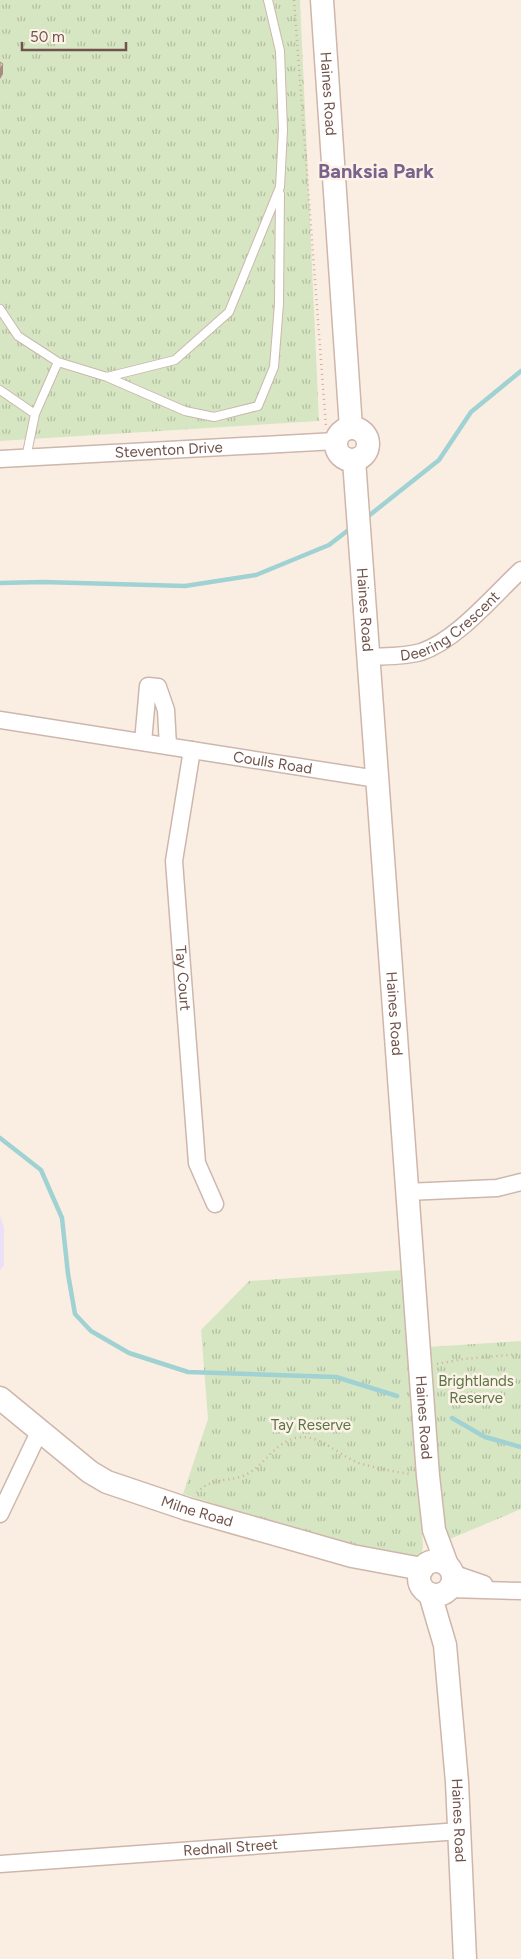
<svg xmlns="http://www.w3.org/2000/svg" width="521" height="1959" font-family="Figtree,sans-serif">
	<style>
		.education { fill: #ebe0f6 }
		.park { fill: url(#park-tufts) }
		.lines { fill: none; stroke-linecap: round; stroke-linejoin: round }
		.stream { stroke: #a0d1d3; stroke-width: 4.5 }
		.service-casing { stroke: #cdb7ad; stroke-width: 10 }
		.minor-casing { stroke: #cdb7ad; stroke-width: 19 }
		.secondary-casing { stroke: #cfb6ab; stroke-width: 25 }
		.path { stroke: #d2ada0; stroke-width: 2.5; stroke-dasharray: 1 4; stroke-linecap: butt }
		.service { stroke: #fff; stroke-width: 8 }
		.minor { stroke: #fff; stroke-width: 16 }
		.secondary { stroke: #fff; stroke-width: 22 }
		.shaded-wall { fill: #a68d84 }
		.building { fill: #edcabd; stroke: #a68d84 }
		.labels { text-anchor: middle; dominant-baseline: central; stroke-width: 5; stroke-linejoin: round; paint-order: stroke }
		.street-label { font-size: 15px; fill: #70534b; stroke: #fdf2e8 }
		.park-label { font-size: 15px; fill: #597544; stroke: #fdf2e8 }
		.district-label { font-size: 20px; font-weight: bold; fill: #79638c; stroke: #fdf2e8 }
	</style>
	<defs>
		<pattern id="park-tufts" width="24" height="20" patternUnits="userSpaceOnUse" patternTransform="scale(1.25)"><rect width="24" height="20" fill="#d6e6c3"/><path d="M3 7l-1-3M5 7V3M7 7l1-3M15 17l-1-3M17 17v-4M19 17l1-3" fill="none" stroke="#b2bda0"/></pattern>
	</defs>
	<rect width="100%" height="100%" fill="#faeee3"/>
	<!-- education -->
	<path class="education" d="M0 1216 4 1227V1265L0 1270Z"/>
	<!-- park -->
	<path class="park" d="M0 0H300L319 421 0 441Z
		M403 1270 423 1546 421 1557 413 1563H402L183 1494 208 1419 201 1330 249 1281Z
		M521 1341V1509L443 1542 427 1347Z"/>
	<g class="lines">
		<!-- stream -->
		<path class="stream" d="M366 518 439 460 471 412 521 371
			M0 583 43 582 185 586 256 575 329 545 351 528
			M0 1138 41 1170 62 1218 68 1274 75 1314 91 1331 129 1353 188 1372 336 1377 397 1396
			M452 1418 485 1437 521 1447"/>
		<!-- service casing -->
		<g class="service-casing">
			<path id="service" d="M0 309 18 336 58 362 35 414
				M58 362 107 377 175 360 229 312 280 187 283 130 280 51 268 0
				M107 377 185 411 214 417 258 406 274 367 279 304 280 194
				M0 390 35 414 26 458"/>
		</g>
		<!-- minor casing -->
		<g class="minor-casing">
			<g id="minor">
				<path id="s1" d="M0 459 336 441"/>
				<path id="s2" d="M368 657C385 656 404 657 421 652 457 640 493 596 521 570"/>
				<path id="s3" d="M0 720 377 779"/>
				<path d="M143 742 148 686 158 687 166 710 168 746"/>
				<path id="s4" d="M192 750 174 861 197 1163 215 1204"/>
				<path d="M406 1192 497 1188 521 1182"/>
				<path d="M0 1514 40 1430"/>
				<path d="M452 1573 484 1584"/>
				<path d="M449 1589 521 1591"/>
				<path id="s5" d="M0 1864 460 1831"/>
			</g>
		</g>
		<!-- secondary casing -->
		<g class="secondary-casing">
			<g id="secondary">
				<path id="s6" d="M322 0 351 428"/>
				<circle cx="352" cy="444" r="16"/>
				<path id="s7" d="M354 460 428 1476 434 1530 447 1565"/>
				<path id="s8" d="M0 1398 90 1472 107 1482 187 1509 352 1556 422 1569"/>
				<circle cx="436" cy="1578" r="17"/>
				<path id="s9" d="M430 1594 445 1645 457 1782 465 1959"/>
			</g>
		</g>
		<!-- path -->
		<path class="path" d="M294 0 326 427
			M437 1364 463 1359 521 1354
			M197 1493C209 1478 227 1482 243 1476 263 1468 273 1444 295 1438 320 1432 340 1458 362 1464 378 1468 395 1472 411 1474"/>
		<!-- service -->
		<use href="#service" class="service"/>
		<!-- minor -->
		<use href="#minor" class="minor"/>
		<!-- secondary -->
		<use href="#secondary" class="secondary"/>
	</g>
	<!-- shaded-wall -->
	<path class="shaded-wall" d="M3 64V74L0 79V69Z"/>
	<!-- building -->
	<path class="building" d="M0 62 3 64 0 69Z"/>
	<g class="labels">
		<!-- street labels -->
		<g class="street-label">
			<text stroke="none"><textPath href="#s6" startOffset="94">Haines Road</textPath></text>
			<text stroke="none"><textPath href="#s1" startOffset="169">Steventon Drive</textPath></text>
			<text stroke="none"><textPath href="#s7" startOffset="150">Haines Road</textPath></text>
			<text stroke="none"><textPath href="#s2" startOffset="91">Deering Crescent</textPath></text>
			<text stroke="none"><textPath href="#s3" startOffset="276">Coulls Road</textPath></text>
			<text stroke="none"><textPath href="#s4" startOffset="230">Tay Court</textPath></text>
			<text stroke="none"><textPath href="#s7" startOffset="555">Haines Road</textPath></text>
			<text stroke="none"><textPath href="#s7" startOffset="960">Haines Road</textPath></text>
			<text stroke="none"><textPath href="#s8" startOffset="231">Milne Road</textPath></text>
			<text stroke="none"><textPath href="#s9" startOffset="229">Haines Road</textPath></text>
			<text stroke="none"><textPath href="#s5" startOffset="231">Rednall Street</textPath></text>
		</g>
		<!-- park labels -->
		<g class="park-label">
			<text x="476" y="1381">Brightlands<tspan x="476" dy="17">Reserve</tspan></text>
			<text x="311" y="1425">Tay Reserve</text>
		</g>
		<!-- district labels -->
		<g class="district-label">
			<text x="376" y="171">Banksia Park</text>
		</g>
	</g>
	<!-- scale -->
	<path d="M22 42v8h104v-8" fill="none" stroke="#70534b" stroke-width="2.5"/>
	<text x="30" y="42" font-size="15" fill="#70534b" stroke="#fdf2e8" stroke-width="4" paint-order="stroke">50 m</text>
</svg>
